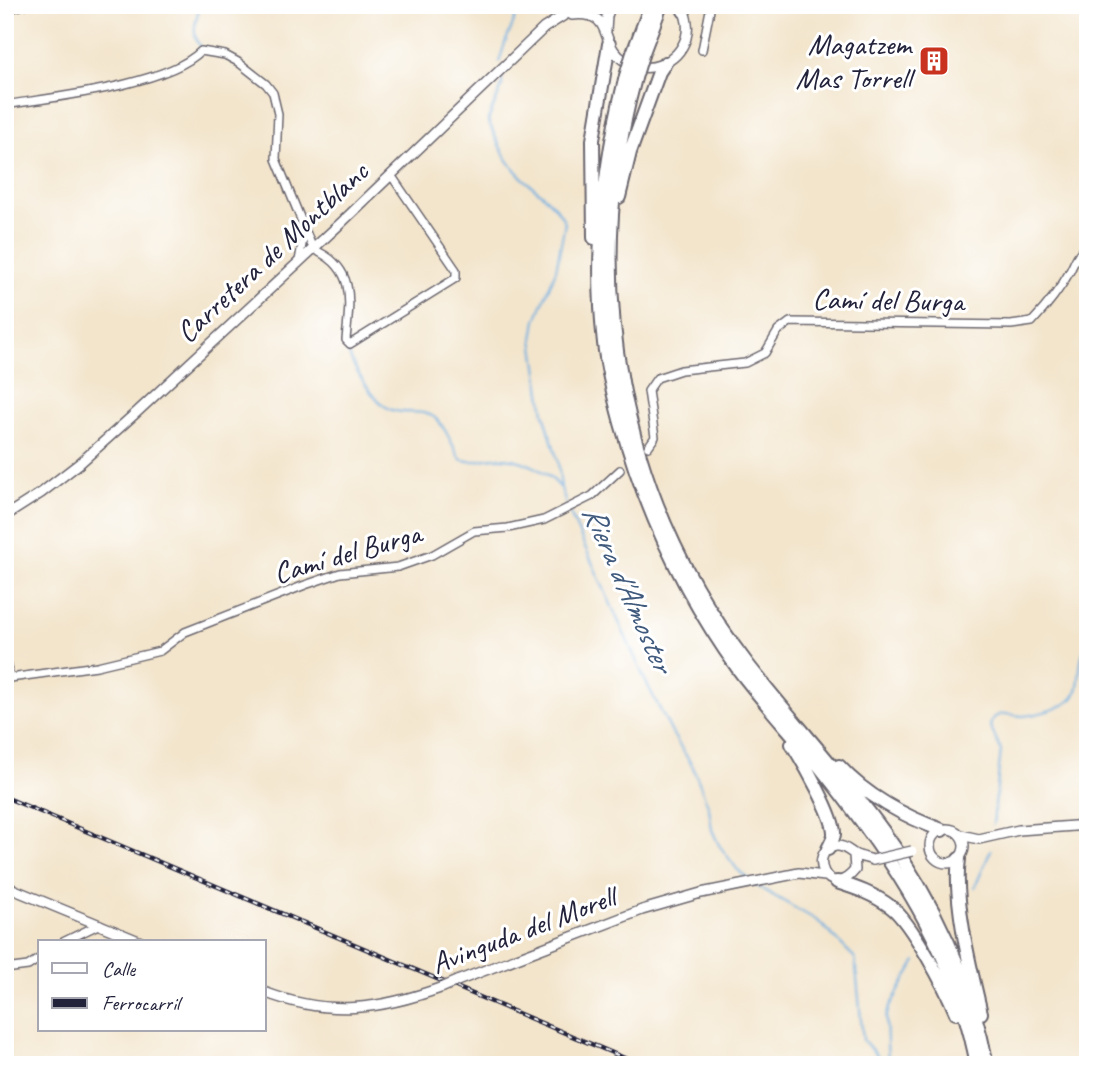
<svg xmlns="http://www.w3.org/2000/svg" width="1093" height="1070" font-family="Caveat,sans-serif">
	<style>
		.lines { fill: none; stroke-linecap: round; stroke-linejoin: round }
		.stream { stroke: #6cade0; stroke-width: 2 }
		.minor-casing { stroke: #6b666e; stroke-width: 10 }
		.tertiary-casing { stroke: #6b666e; stroke-width: 12 }
		.motorway-casing { stroke: #6b666e; stroke-width: 16 }
		.minor { stroke: #fff; stroke-width: 7 }
		.tertiary { stroke: #fff; stroke-width: 9 }
		.motorway { stroke: #fff; stroke-width: 12 }
		.rail-casing { stroke: #22223b; stroke-width: 4.5 }
		.rail { stroke: #fff; stroke-width: 2; stroke-dasharray: 5; stroke-linecap: butt }
		.tertiary-bridge-casing { stroke: #6b666e; stroke-width: 12; stroke-linecap: butt }
		.motorway-bridge-casing { stroke: #6b666e; stroke-width: 16; stroke-linecap: butt }
		.tertiary-bridge { stroke: #fff; stroke-width: 9 }
		.motorway-bridge { stroke: #fff; stroke-width: 12 }
		.labels { text-anchor: middle; dominant-baseline: central; stroke-width: 6; stroke-linejoin: round; paint-order: stroke }
		.poi-label { font-size: 30px; fill: #22223b; stroke: #fff; text-anchor: end }
		.street-label { font-size: 30px; fill: #22223b; stroke: #fff }
		.water-label { font-size: 32px; font-style: italic; fill: #405a7d; stroke: #fff }
	</style>
	<rect width="100%" height="100%" fill="#fff"/>
	<filter id="ink" filterUnits="userSpaceOnUse"><feTurbulence type="fractalNoise" baseFrequency=".0143" numOctaves="2"/><feDisplacementMap in="SourceGraphic" scale="14" xChannelSelector="R" yChannelSelector="G"/><feConvolveMatrix kernelMatrix="1 2 1 2 8 2 1 2 1" color-interpolation-filters="sRGB"/></filter>
	<filter id="wash" filterUnits="userSpaceOnUse"><feTurbulence type="fractalNoise" baseFrequency=".00686" numOctaves="4" result="noise"/><feDisplacementMap in="SourceGraphic" scale="28" xChannelSelector="R" yChannelSelector="G"/><feGaussianBlur stdDeviation="1.57" result="paint"/><feColorMatrix in="noise" values="0 0 0 0 0 0 0 0 0 0 0 0 0 0 0 0 0 1.4 0 .05"/><feComposite in="paint" operator="in"/></filter>
	<g filter="url(#wash)">
		<rect width="100%" height="100%" fill="#f3e5cc"/>
		<g class="lines">
			<!-- stream -->
			<path class="stream" d="M200 5C196 20 190 35 201 47
				M499 62 505 43 521 5
				M502 78V86L488 120C496 139 503 156 517 172 533 190 555 200 565 223L556 270 536 320 533 339 544 413 558 462 561 488 566 504
				M347 344C347 361 375 404 392 410 406 415 422 409 434 417 446 427 452 445 460 459 472 464 482 459 494 458 518 456 545 469 560 487
				M568 509 645 680 672 733 693 767 709 808 712 830 719 845 737 869 748 879
				M993 824 1001 750 990 726C992 721 991 720 995 717 1003 711 1014 716 1023 716 1036 715 1059 709 1070 701 1085 692 1074 659 1088 645
				M755 885 818 921 855 958 863 1040 885 1065
				M975 887 991 850
				M888 1065 886 1018 889 1008 916 961"/>
		</g>
	</g>
	<g filter="url(#ink)">
		<g class="lines">
			<!-- minor casing -->
			<g class="minor-casing">
				<path id="minor" d="M702 50 711 5
					M5 105C55 97 167 85 201 51L225 55 238 62 266 84 273 93 278 114 276 159 311 244
					M319 252C357 271 349 305 346 340L350 344 456 278V270L391 175
					M299 261 305 228
					M648 447 655 437 648 391 657 378 681 370 745 363 765 353 778 331 790 322 1011 325 1032 322C1046 307 1059 291 1069 273 1075 262 1077 252 1088 246
					M5 651 10 678 97 666 160 651 185 632 305 585 340 573 398 567 432 555 474 531 508 528 544 520 592 496 620 470
					M63 942 100 924
					M5 969 28 966 40 958"/>
			</g>
			<!-- tertiary casing -->
			<g class="tertiary-casing">
				<path id="tertiary" d="M572 15C581 14 591 14 598 20 605 26 606 36 610 44 619 63 641 72 660 65 673 60 682 50 686 38 689 27 687 16 681 6
					M606 31 607 16 611 5
					M5 516 41 493 80 463 137 412 341 223 544 28 574 9 603 5
					M930 846a17 17 0 1 1 34 0a17 17 0 1 1-34 0Z
					M961 835 979 839 1019 830 1088 825
					M854 855 855 870C828 904 806 850 836 846 845 845 849 852 856 855 861 857 867 858 873 860
					M5 886 141 942
					M457 981 642 910 701 893 799 873 825 876
					M264 992C328 1017 380 1010 443 987"/>
			</g>
			<!-- motorway casing -->
			<g class="motorway-casing">
				<path id="motorway" d="M684 11 686 5
					M633 53 651 5
					M642 55 661 5
					M626 76C604 162 594 253 604 343 607 370 614 397 621 423 646 513 684 594 739 670 764 703 793 734 820 767 891 856 956 951 977 1065
					M635 78C580 281 619 497 748 665 792 721 841 773 883 831 933 899 971 981 987 1065
					M619 197 630 152 659 72 665 63
					M594 238 593 140 609 44
					M792 744C802 760 835 816 834 834 834 838 830 845 828 849
					M839 766C865 795 905 817 942 830
					M959 859C953 900 971 971 981 1013
					M837 882C856 888 874 894 891 907 911 922 946 988 956 1013"/>
			</g>
			<!-- minor -->
			<use href="#minor" class="minor"/>
			<!-- tertiary -->
			<use href="#tertiary" class="tertiary"/>
			<!-- motorway -->
			<use href="#motorway" class="motorway"/>
			<!-- rail casing -->
			<g class="rail-casing">
				<path id="rail" d="M5 13 32 5
					M5 797 641 1065"/>
			</g>
			<!-- rail -->
			<use href="#rail" class="rail"/>
			<!-- tertiary-bridge casing -->
			<g class="tertiary-bridge-casing">
				<path id="tertiary-bridge" d="M873 860 912 851
					M443 987 457 981"/>
			</g>
			<!-- motorway-bridge casing -->
			<g class="motorway-bridge-casing">
				<path id="motorway-bridge" d="M626 76 633 53
					M635 78 642 55"/>
			</g>
			<!-- tertiary-bridge -->
			<use href="#tertiary-bridge" class="tertiary-bridge"/>
			<!-- motorway-bridge -->
			<use href="#motorway-bridge" class="motorway-bridge"/>
		</g>
	</g>
	<!-- icons -->
	<defs>
		<g id="building-square" transform="scale(1.575)"><rect x="-9" y="-9" width="18" height="18" rx="4" fill="#c8321e" stroke="#fff"/><path d="M-4-6H4V6H1V3H-1V6H-4ZM-2.5-4.3h1.7v1.8h-1.7ZM.8-4.3h1.7v1.8H.8ZM-2.5-1h1.7V.8h-1.7ZM.8-1h1.7V.8H.8Z" fill="#fff"/></g>
	</defs>
	<g fill-rule="evenodd">
		<use href="#building-square" x="934" y="61"/>
	</g>
	<g class="labels">
		<!-- poi labels -->
		<g class="poi-label">
			<text x="911" y="44">Magatzem<tspan x="911" dy="34">Mas Torrell</tspan></text>
		</g>
		<!-- street labels -->
		<g class="street-label">
			<text transform="translate(272 252) rotate(-43)">Carretera de Montblanc</text>
			<text transform="translate(888 300) rotate(1)">Camí del Burga</text>
			<text transform="translate(347 553) rotate(-16)">Camí del Burga</text>
			<text transform="translate(523 930) rotate(-21)">Avinguda del Morell</text>
		</g>
		<!-- water labels -->
		<g class="water-label">
			<text transform="translate(628 588) rotate(66)">Riera d'Almoster</text>
		</g>
	</g>
	<!-- margin -->
	<rect width="1093" height="1070" fill="none" stroke="#fff" stroke-width="28"/>
	<!-- legend -->
	<rect x="38" y="940" width="228" height="91" fill="#ffffff" stroke="#a7a7b1" stroke-width="2"/>
	<rect x="52" y="963" width="35" height="10" fill="#ffffff" stroke="#a7a7b1" stroke-width="2"/>
	<text x="102" y="976" font-size="21" fill="#22223b">Calle</text>
	<rect x="52" y="998" width="35" height="10" fill="#22223b" stroke="#a7a7b1" stroke-width="2"/>
	<text x="102" y="1010" font-size="21" fill="#22223b">Ferrocarril</text>
</svg>
